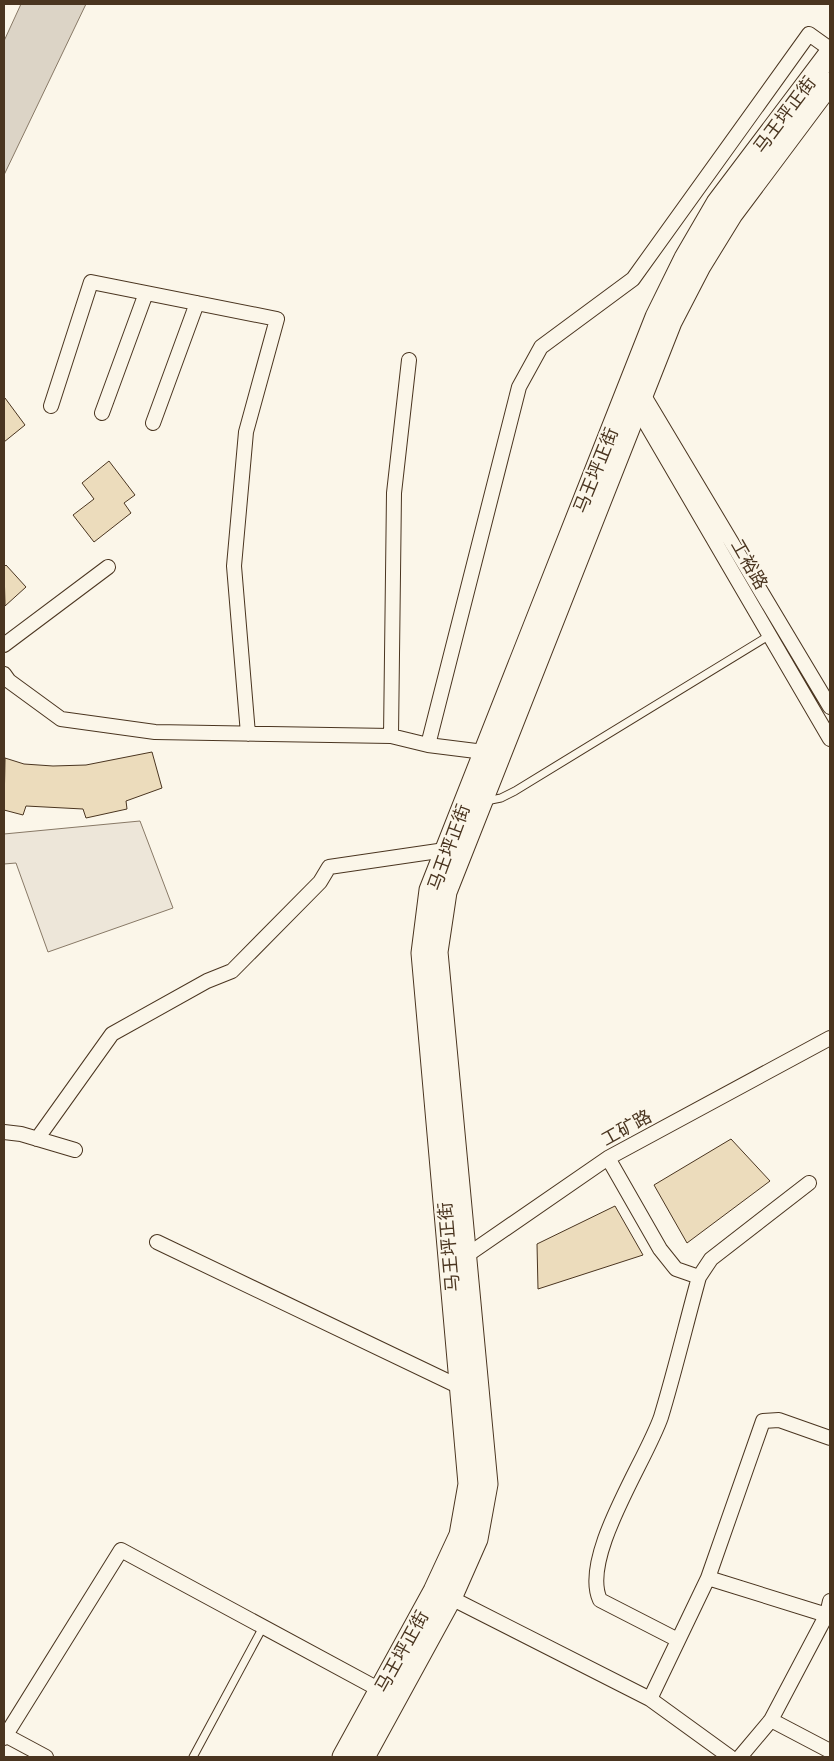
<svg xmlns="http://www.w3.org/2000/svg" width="834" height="1761" font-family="Ubuntu,'Noto Sans SC',sans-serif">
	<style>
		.green { fill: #ede6d9; stroke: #887966 }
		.water { fill: #dcd4c6; stroke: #887966 }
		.building { fill: #ecdcbc; stroke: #4a3520 }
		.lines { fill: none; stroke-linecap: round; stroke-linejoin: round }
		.lane-casing { stroke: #4a3520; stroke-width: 9 }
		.street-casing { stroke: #4a3520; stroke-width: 16 }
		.primary-casing { stroke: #4a3520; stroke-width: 23 }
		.lane { stroke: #fbf6e9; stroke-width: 7 }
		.street { stroke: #fbf6e9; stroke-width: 14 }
		.primary { stroke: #fbf6e9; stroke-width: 21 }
		.labels { text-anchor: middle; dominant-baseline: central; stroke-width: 4; stroke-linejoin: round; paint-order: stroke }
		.street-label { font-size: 18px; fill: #4a3520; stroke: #fbf6e9 }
	</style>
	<rect width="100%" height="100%" fill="#fbf6e9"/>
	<!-- green -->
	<path class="green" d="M140 821 173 908 48 952 16 863 4 864V834Z"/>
	<!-- water -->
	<path class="water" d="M21 4H86L4 175V41Z"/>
	<!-- building -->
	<path class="building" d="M5 398 25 425 4 442V399Z
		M109 461 135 495 124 503 131 513 94 542 73 515 94 499 82 483Z
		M6 565 26 587 5 606 4 567Z
		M152 752 162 788 126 801 127 809 86 818 83 809 26 806 23 815 4 810 5 758 24 764 53 766 86 765Z
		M731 1139 770 1181 687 1243 654 1185Z
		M615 1206 643 1255 538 1289 537 1244Z"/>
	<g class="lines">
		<!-- lane casing -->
		<g class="lane-casing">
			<path id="lane" d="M486 801 501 798 515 791 770 635
				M193 1757 263 1627"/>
		</g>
		<!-- street casing -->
		<g class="street-casing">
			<path id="street" d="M643 394 830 707
				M51 406 91 282 277 319 246 432 234 566 248 734
				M637 408 830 739
				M102 413 146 293
				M153 423 197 303
				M4 645 108 567
				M4 674 9 681 61 719 155 732 391 736 428 745 484 752
				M391 736 394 493 409 360
				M428 745 519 387 541 347 633 279 809 34 830 49
				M4 1132 21 1134 75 1150
				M37 1139 112 1034 207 981 232 971 320 882 329 867 445 850
				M608 1158 660 1249 676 1269 699 1277
				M157 1242 462 1388
				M460 1260 608 1158 830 1038
				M708 1578 830 1616
				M451 1598 650 1699 730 1757
				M678 1640 600 1600C580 1557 646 1461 661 1417 675 1371 686 1324 699 1277L711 1259 809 1183
				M650 1699 708 1578 763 1421 779 1420 830 1438
				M771 1720 830 1751
				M5 1735 46 1757
				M4 1738 121 1550 380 1690
				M740 1757 771 1720 827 1614 830 1601"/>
		</g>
		<!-- primary casing -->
		<g class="primary-casing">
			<path id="primary" d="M343 1757 434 1591 460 1535 469 1484 422 953 430 890 656 317 685 258 717 203 830 53
				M364 1757 451 1598 477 1539 487 1484 437 952 446 892 671 322 700 266 732 214 830 83"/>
		</g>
		<!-- lane -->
		<use href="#lane" class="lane"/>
		<!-- street -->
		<use href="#street" class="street"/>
		<!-- primary -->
		<use href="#primary" class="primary"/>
	</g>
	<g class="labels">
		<!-- street labels -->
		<g class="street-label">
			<text transform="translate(784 114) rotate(-53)">马王坪正街</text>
			<text transform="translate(595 470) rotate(-68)">马王坪正街</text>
			<text transform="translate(750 564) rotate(60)">工裕路</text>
			<text transform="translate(448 847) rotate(-70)">马王坪正街</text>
			<text transform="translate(626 1127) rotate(-29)">工矿路</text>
			<text transform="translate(448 1247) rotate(-95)">马王坪正街</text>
			<text transform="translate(401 1651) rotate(-61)">马王坪正街</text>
		</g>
	</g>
	<!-- border -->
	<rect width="834" height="1761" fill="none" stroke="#4a3520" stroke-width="10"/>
</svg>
